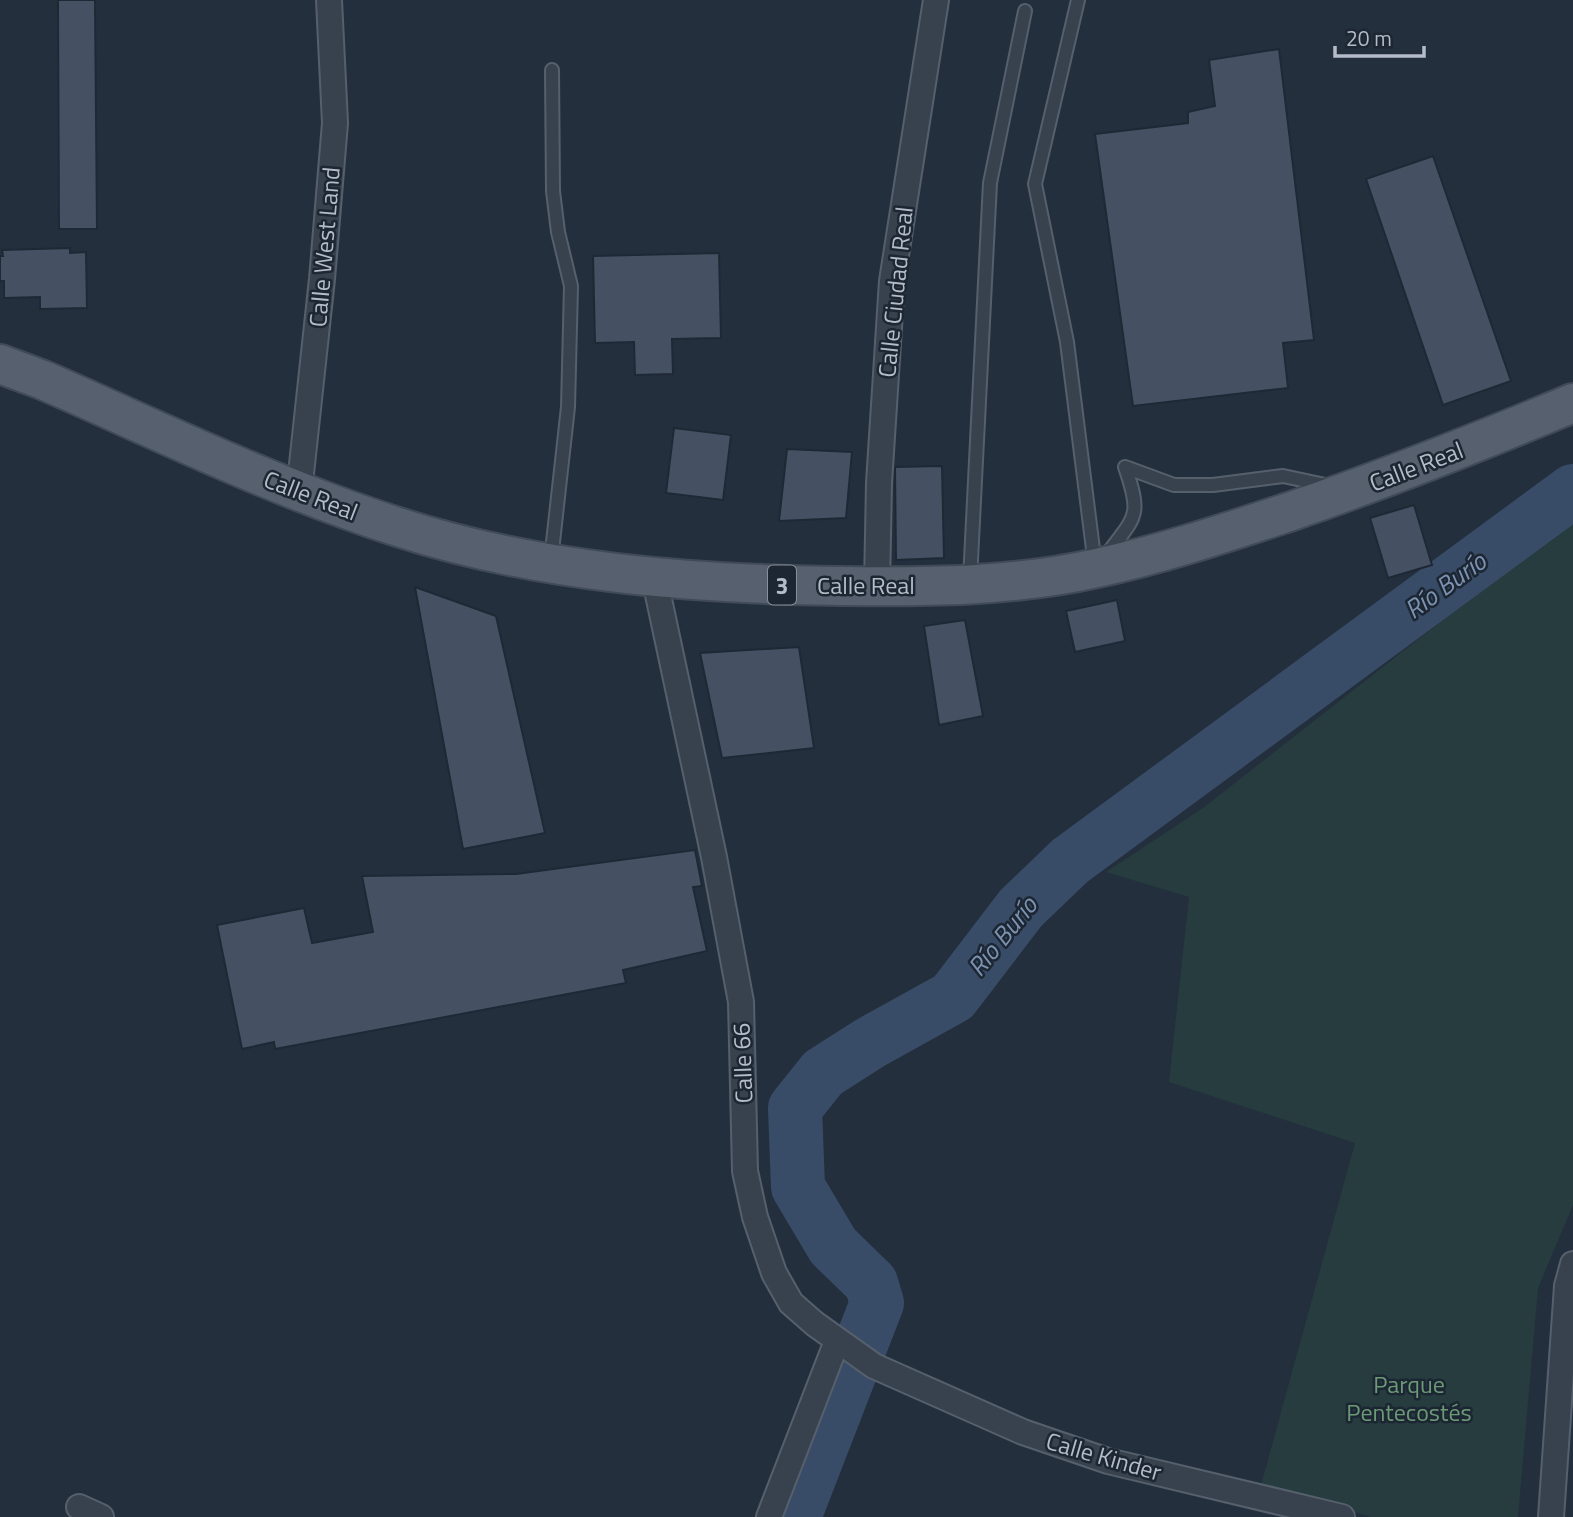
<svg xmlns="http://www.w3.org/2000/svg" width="1573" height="1517" font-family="'Titillium Web',sans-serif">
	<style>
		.green { fill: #263c3f }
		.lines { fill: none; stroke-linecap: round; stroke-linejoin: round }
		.river { stroke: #394c67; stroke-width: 54 }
		.building { fill: #455162; stroke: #1f2835; stroke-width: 2 }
		.lane-casing { stroke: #565f6c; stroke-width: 16 }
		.street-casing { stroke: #565f6c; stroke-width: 28 }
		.primary-casing { stroke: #414a57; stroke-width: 42 }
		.lane { stroke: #38414e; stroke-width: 12 }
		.street { stroke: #38414e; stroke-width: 24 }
		.primary { stroke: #56606e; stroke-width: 38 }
		.labels { text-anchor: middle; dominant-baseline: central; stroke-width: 5; stroke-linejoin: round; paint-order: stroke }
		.shield { fill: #1d2633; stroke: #878f9c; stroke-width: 2 }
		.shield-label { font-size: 23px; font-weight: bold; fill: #b4bcc9 }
		.street-label { font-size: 24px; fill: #b4bcc9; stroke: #1d2633 }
		.park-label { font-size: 24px; fill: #6b9a76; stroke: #1d2633 }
		.water-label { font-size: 26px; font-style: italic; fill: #7c92b1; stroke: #1d2633 }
	</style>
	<rect width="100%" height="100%" fill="#242f3e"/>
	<!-- green -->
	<path class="green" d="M1573 518V1205L1538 1288 1518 1517H1371L1261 1485 1355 1143 1169 1082 1189 897 1106 872 1203 808Z"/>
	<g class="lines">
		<!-- river -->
		<path class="river" d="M794 1517 877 1303 871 1283 833 1246 798 1187 795 1108 823 1073 870 1043 953 997 1021 908 1070 861 1573 491"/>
	</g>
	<!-- building -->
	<path class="building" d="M58 0H95L97 229H59Z
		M1279 49 1314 340 1283 343 1288 388 1133 406 1095 134 1188 123V112L1215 106 1209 60Z
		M1433 156 1511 381 1443 405 1366 179Z
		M70 248V253L86 252 87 308 40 309V297L4 298V281H0V256H3L2 250Z
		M719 253 721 338 672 339 673 374 635 375 634 342 595 343 593 256Z
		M674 428 731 435 723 500 666 493Z
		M787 449 852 452 846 518 779 521Z
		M942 466 944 558 896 560 895 467Z
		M1414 505 1432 565 1388 578 1370 518Z
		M415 587 496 616 545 833 463 849Z
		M1117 600 1125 641 1075 652 1066 611Z
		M965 620 983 716 939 725 924 626Z
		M799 647 814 748 722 758 700 653Z
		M695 850 702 886 693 887 707 951 623 970 626 983 275 1049 274 1042 242 1049 217 925 304 908 312 943 373 932 362 876 516 874Z"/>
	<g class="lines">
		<!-- lane casing -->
		<g class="lane-casing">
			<path id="lane" d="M1078 0 1035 184 1067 342 1095 565
				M1125 467 1174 485H1213L1283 476 1330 486
				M1105 557C1135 516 1143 518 1125 467
				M551 560 568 407 571 286 558 232 553 191 552 70
				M970 580 990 183 1025 11"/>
		</g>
		<!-- street casing -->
		<g class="street-casing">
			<path id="street" d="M299 492 322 279 335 123 329 0
				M654 576 714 857 741 1002 745 1171 755 1217 774 1273 791 1303 815 1324 874 1366 1023 1432 1108 1461 1342 1517
				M877 586 879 483 892 281 936 0
				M79 1507 101 1517
				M769 1517 837 1341
				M1551 1517 1567 1286 1573 1264"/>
		</g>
		<!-- primary casing -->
		<g class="primary-casing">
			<path id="primary" d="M0 364 43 380C160 431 276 488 398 527 540 573 693 584 841 586 926 587 1013 587 1097 568 1162 554 1225 533 1289 512 1385 479 1479 442 1573 403"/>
		</g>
		<!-- lane -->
		<use href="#lane" class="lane"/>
		<!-- street -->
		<use href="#street" class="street"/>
		<!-- primary -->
		<use href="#primary" class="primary"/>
	</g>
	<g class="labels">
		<!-- shield labels -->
		<rect class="shield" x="768" y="565.5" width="28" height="39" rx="5"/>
		<g class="shield-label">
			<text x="782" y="585">3</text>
		</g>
		<!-- street labels -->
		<g class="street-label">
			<text transform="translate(324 247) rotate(-85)">Calle West Land</text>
			<text transform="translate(895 292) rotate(-84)">Calle Ciudad Real</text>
			<text transform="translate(1416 466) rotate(-21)">Calle Real</text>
			<text transform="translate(311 495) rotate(21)">Calle Real</text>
			<text x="866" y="585">Calle Real</text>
			<text transform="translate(742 1063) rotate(-92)">Calle 66</text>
			<text transform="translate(1104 1456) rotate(16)">Calle Kinder</text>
		</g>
		<!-- park labels -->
		<g class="park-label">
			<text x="1409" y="1384">Parque<tspan x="1409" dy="28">Pentecostés</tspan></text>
		</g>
		<!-- water labels -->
		<g class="water-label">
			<text transform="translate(1445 585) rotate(-36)">Río Burío</text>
			<text transform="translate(1002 936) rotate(-51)">Río Burío</text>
		</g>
	</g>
	<!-- scale -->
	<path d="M1335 46v10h89v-10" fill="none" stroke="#b4bcc9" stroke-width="3.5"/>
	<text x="1346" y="46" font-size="21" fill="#b4bcc9" stroke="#1d2633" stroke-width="5" paint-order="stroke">20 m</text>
</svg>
